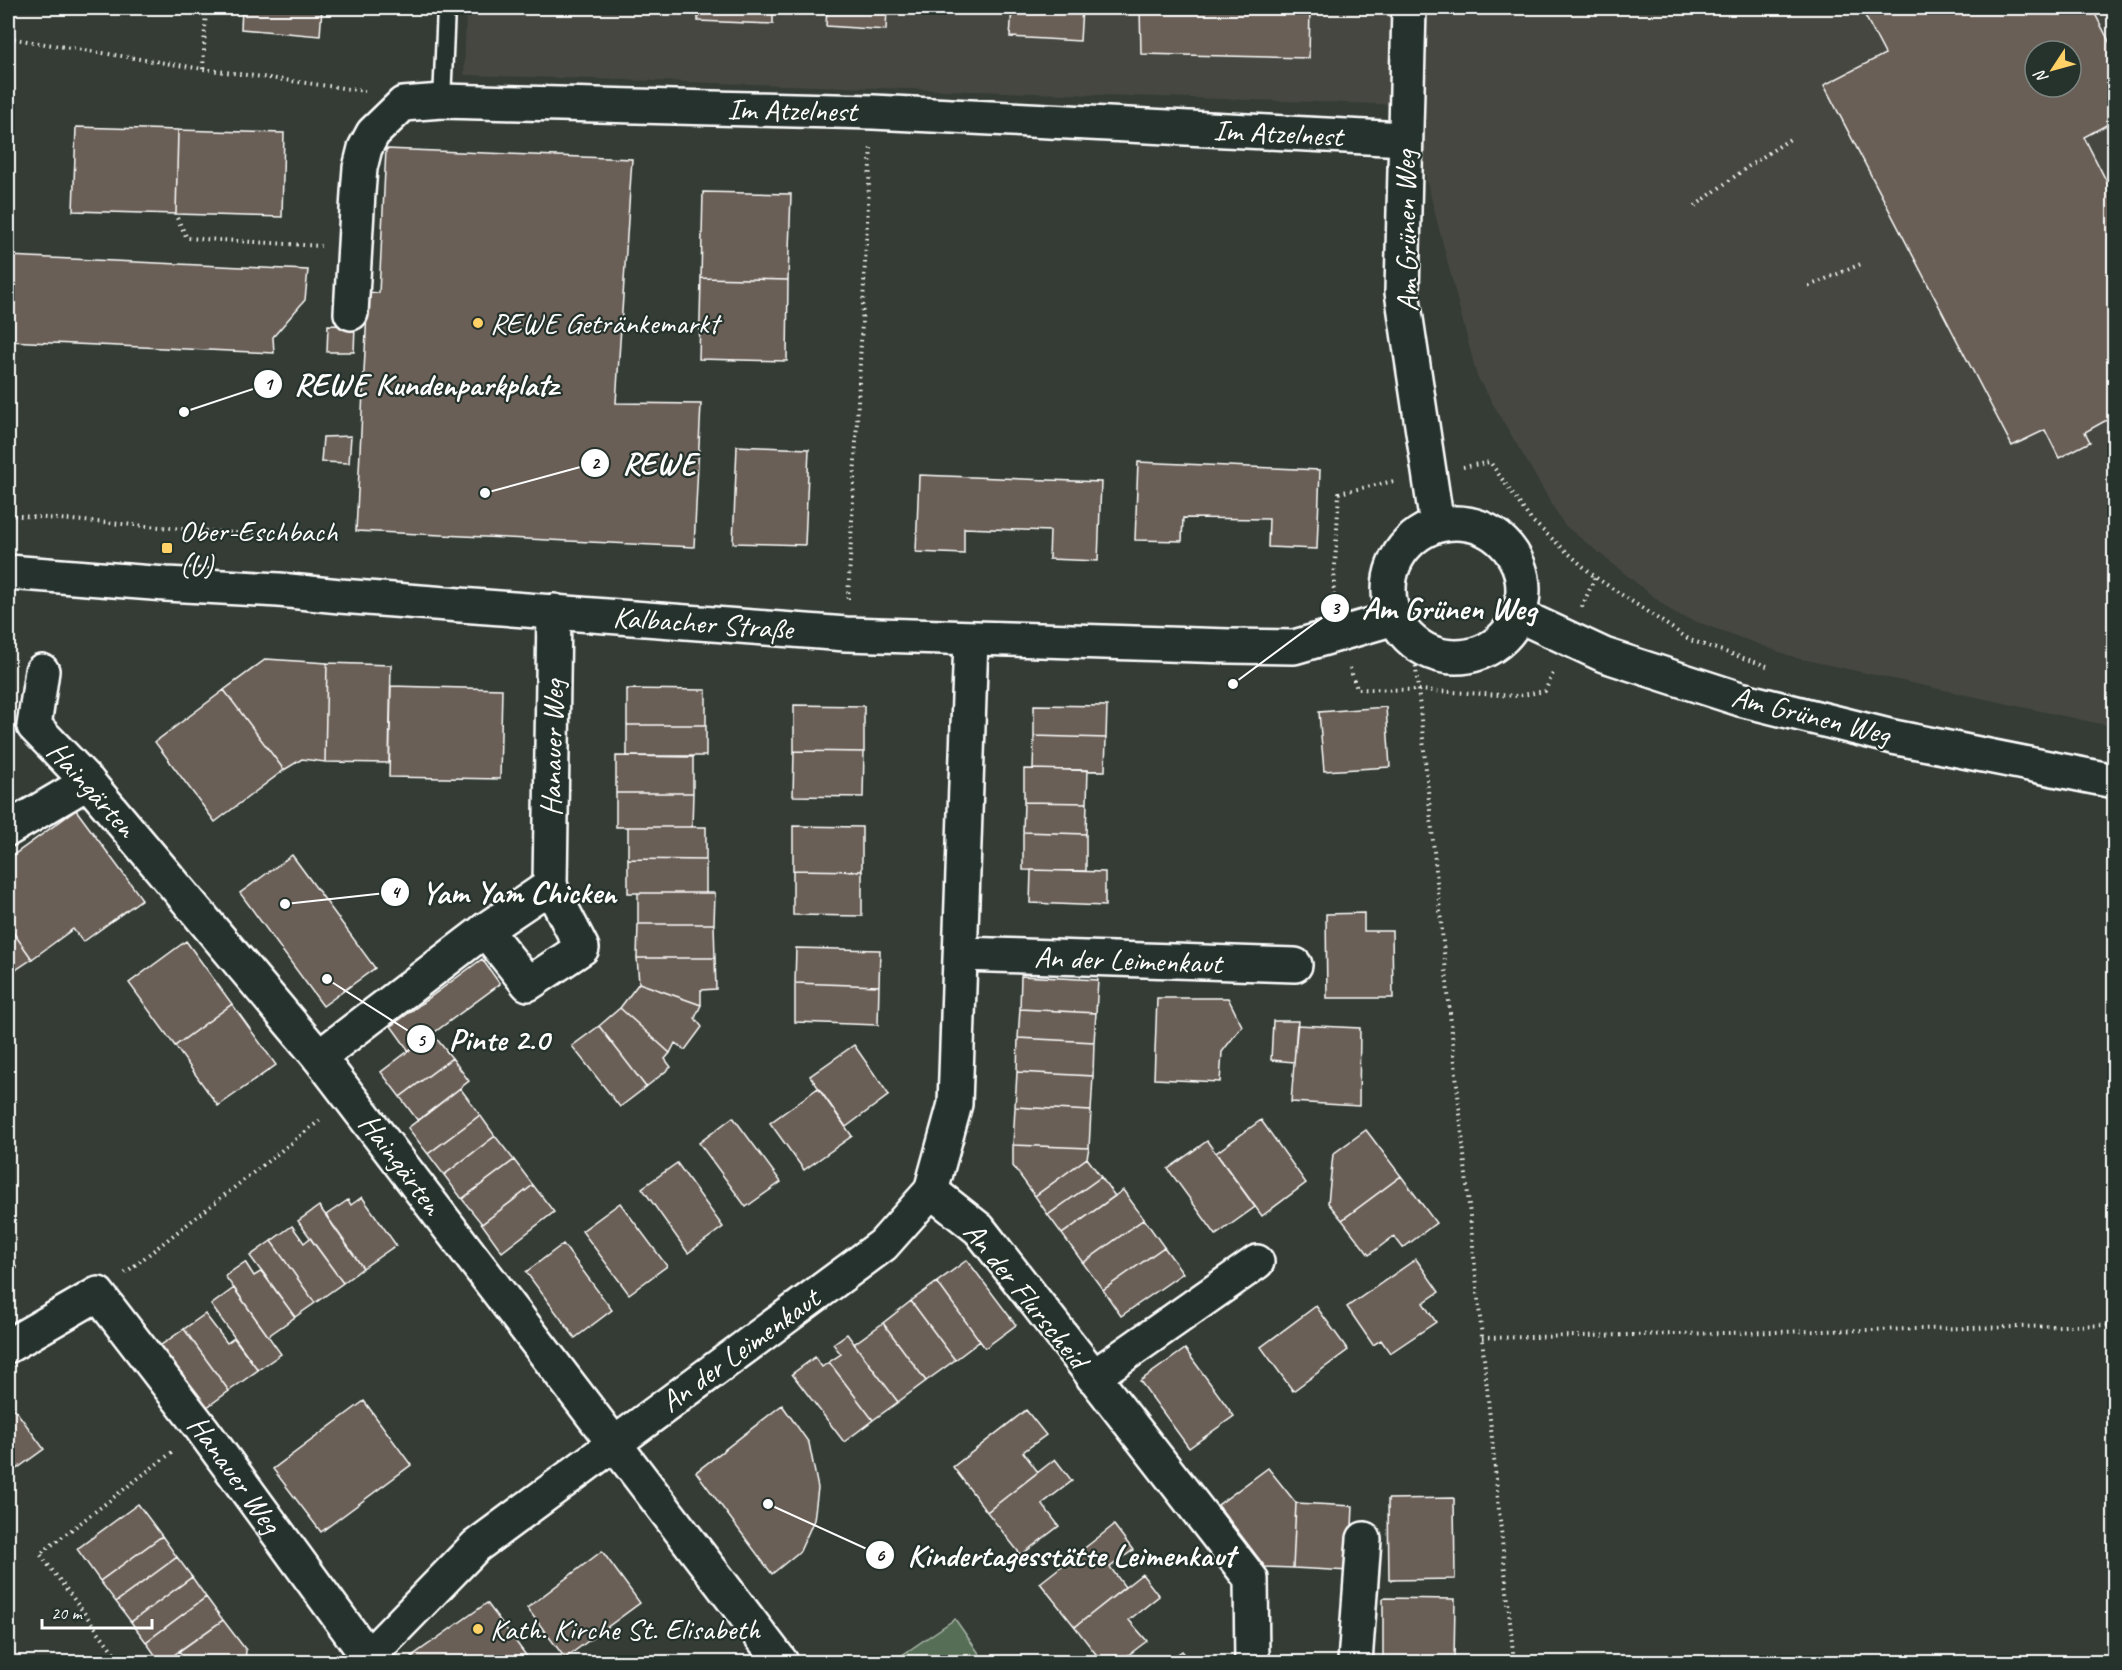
<svg xmlns="http://www.w3.org/2000/svg" width="2122" height="1670" font-family="Caveat,sans-serif">
	<style>
		.built { fill: #44463f; fill-rule: evenodd }
		.green { fill: #566e54; stroke: #aab6aa; stroke-width: 1.5 }
		.building { fill: #6b5f57; stroke: #fff; stroke-width: 1.5; fill-rule: evenodd }
		.lines { fill: none; stroke-linecap: round; stroke-linejoin: round }
		.lane-casing { stroke: #fff; stroke-width: 21 }
		.street-casing { stroke: #fff; stroke-width: 38 }
		.path { stroke: #fff; stroke-width: 4; stroke-dasharray: 1.5 4.5; stroke-linecap: butt }
		.lane { stroke: #26332d; stroke-width: 16 }
		.street { stroke: #26332d; stroke-width: 33 }
		.poi-dot { fill: #ffd166; stroke: #26332d; stroke-width: 2 }
		.labels { text-anchor: middle; dominant-baseline: central; stroke-width: 4.5; stroke-linejoin: round; paint-order: stroke }
		.street-label { font-size: 30px; fill: #fff; stroke: #26332d }
		.poi-label { font-size: 30px; fill: #fff; stroke: #26332d; text-anchor: start }
		.leader { fill: none; stroke: #fff; stroke-width: 2 }
		.callout-dot { fill: #fff; stroke: #26332d; stroke-width: 2 }
		.mark-label { font-size: 18px; text-anchor: middle; font-weight: bold; fill: #111 }
		.callout-label { font-size: 32px; text-anchor: middle; font-weight: bold; fill: #fff; stroke: #26332d; stroke-width: 4.5; stroke-linejoin: round; paint-order: stroke }
	</style>
	<rect width="100%" height="100%" fill="#343c35"/>
	<filter id="ink" filterUnits="userSpaceOnUse"><feTurbulence type="fractalNoise" baseFrequency=".0167" numOctaves="2"/><feDisplacementMap in="SourceGraphic" scale="12" xChannelSelector="R" yChannelSelector="G"/><feConvolveMatrix kernelMatrix="1 2 1 2 8 2 1 2 1" color-interpolation-filters="sRGB"/></filter>
	<g filter="url(#ink)">
		<!-- built -->
		<path class="built" d="M466 8H2114V727L1796 658 1675 614 1564 525 1477 377 1407 105 464 75ZM2035 51H2071V87H2035Z"/>
		<!-- green -->
		<path class="green" d="M955 1619 985 1662H892Z"/>
		<!-- building -->
		<path class="building" d="M242 8H322L320 36 241 29Z
			M480 8H554V11Z
			M698 8H773V24L698 21Z
			M827 8H887L886 30 826 26Z
			M1012 8H1082L1080 41 1010 37Z
			M1140 8H1310L1309 58 1141 54Z
			M1861 8H2092L2114 51V121L2084 137 2114 196V416L2085 432 2090 442 2059 458 2045 430 2012 446 1824 85 1885 54ZM2035 51H2071V87H2035Z
			M76 127 178 130 176 214 73 211Z
			M178 130 284 133 282 217 176 214Z
			M386 149 632 159 616 403 701 404 694 547 356 531 368 292 379 293Z
			M703 192 791 194 788 280 701 278Z
			M8 256 308 270 305 300 273 337 274 353 8 341Z
			M701 278 788 280 787 361 699 359Z
			M328 325 355 326 354 352H327Z
			M351 436 349 463 321 462 323 437Z
			M737 446 809 449 805 545 733 543Z
			M1138 462 1320 470 1317 549 1268 547 1269 519 1183 518 1182 541 1135 540Z
			M919 475 1101 482 1098 561 1049 559 1050 531 964 528V554L916 552Z
			M266 659 327 663 325 762 302 759 284 770 224 690Z
			M327 663 391 665 389 763 325 762Z
			M391 686 502 689 500 779 389 777Z
			M627 689 706 690V725H627Z
			M224 690 284 770 215 822 155 742Z
			M794 705 864 706V752L794 751Z
			M1034 705 1107 706 1106 738 1034 736Z
			M1386 707 1390 767 1324 771 1319 712Z
			M627 725H706V756H627Z
			M1034 736 1106 738 1105 771 1033 769Z
			M794 751 864 752 863 797 793 796Z
			M616 756 693 757V793H616Z
			M1024 769 1088 770 1087 803 1024 802Z
			M616 793H693L692 827H616Z
			M1024 802 1087 803 1086 834 1023 832Z
			M76 810 142 899 83 942 73 929 32 959 8 925V859Z
			M793 826 862 827V871L793 870Z
			M628 827H706V860L628 859Z
			M1023 832 1086 834V871L1023 870Z
			M292 855 375 968 323 1006 240 893Z
			M628 859 706 860V893H628Z
			M793 870 862 871V916L793 915Z
			M1031 870 1105 872V906L1030 903Z
			M638 893H715L714 924H638Z
			M1364 913V931H1392L1393 998H1327L1326 914Z
			M638 924H714L715 958H637Z
			M8 925 32 959 8 975Z
			M186 941 232 1004 175 1046 129 983Z
			M796 948 880 950 879 986 795 983Z
			M637 958H715L716 989 701 990V1005L639 983Z
			M482 959 500 984 409 1051 391 1026Z
			M1021 976 1098 980 1096 1013 1020 1009Z
			M639 983 701 1005 695 1018 702 1027 685 1050 675 1043 670 1053 620 1008Z
			M795 983 879 986 878 1025 795 1022Z
			M1157 998H1228L1242 1026 1222 1052 1220 1082 1154 1079Z
			M232 1004 276 1065 218 1106 175 1046Z
			M620 1008 670 1053 665 1059 671 1067 646 1087 599 1026Z
			M1020 1009 1096 1013 1094 1042 1018 1038Z
			M1273 1021H1298L1294 1062 1271 1060Z
			M1297 1025 1360 1028 1359 1106 1291 1102Z
			M599 1026 646 1087 620 1107 572 1046Z
			M432 1033 452 1058 400 1097 381 1072Z
			M1018 1038 1094 1042 1093 1076 1017 1072Z
			M854 1045 889 1095 846 1127 810 1076Z
			M452 1058 469 1081 418 1121 400 1097Z
			M1017 1072 1093 1076 1091 1111 1015 1107Z
			M460 1088 480 1115 428 1154 408 1128Z
			M818 1088 852 1136 804 1170 770 1123Z
			M1015 1107 1091 1111 1089 1148 1013 1145Z
			M480 1115 495 1136 444 1175 428 1154Z
			M733 1117 781 1182 746 1207 699 1143Z
			M1261 1120 1306 1183 1262 1216 1216 1153Z
			M1366 1130 1401 1176 1342 1220 1328 1203 1333 1154Z
			M495 1136 514 1160 462 1199 444 1175Z
			M1207 1141 1255 1207 1216 1235 1168 1169Z
			M1013 1145 1089 1148 1087 1158 1035 1196 1013 1166Z
			M1087 1158 1101 1177 1048 1215 1035 1196Z
			M514 1160 533 1185 482 1224 462 1199Z
			M677 1163 723 1227 688 1253 642 1188Z
			M1401 1176 1436 1223 1403 1248 1394 1236 1369 1255 1342 1220Z
			M1101 1177 1115 1196 1062 1234 1048 1215Z
			M533 1185 554 1212 502 1252 482 1224Z
			M1123 1190 1144 1219 1083 1263 1062 1234Z
			M362 1197 396 1245 363 1268 326 1215 348 1200 351 1205Z
			M620 1203 667 1266 629 1294 582 1231Z
			M319 1206 363 1268 343 1283 298 1221Z
			M1144 1219 1164 1247 1103 1290 1083 1263Z
			M292 1226 304 1243 310 1238 343 1283 315 1303 271 1241Z
			M271 1241 315 1303 295 1317 250 1256Z
			M563 1244 612 1310 575 1338 526 1272Z
			M1164 1247 1183 1273 1121 1316 1103 1290Z
			M8 1253 17 1268 8 1275Z
			M1416 1259 1439 1292 1423 1303 1436 1322 1390 1353 1381 1340 1373 1345 1347 1307Z
			M967 1260 1016 1325 985 1348 937 1282Z
			M245 1262 254 1276 262 1271 295 1317 268 1336 225 1276Z
			M937 1282 980 1341 955 1360 911 1301Z
			M234 1288 281 1354 258 1370 211 1305Z
			M911 1301 955 1360 926 1381 883 1323Z
			M1316 1306 1348 1350 1293 1391 1261 1347Z
			M205 1314 227 1343 234 1338 258 1370 229 1391 184 1329Z
			M883 1323 926 1381 898 1402 854 1344Z
			M184 1329 229 1391 199 1413 154 1350Z
			M847 1334 898 1402 873 1420 829 1362 841 1354 833 1344Z
			M1185 1349 1234 1416 1189 1448 1140 1381Z
			M815 1357 822 1367 829 1362 873 1420 844 1442 792 1374Z
			M8 1400 44 1449 8 1475Z
			M364 1401 411 1465 321 1532 273 1469Z
			M782 1405 809 1443 818 1488 814 1520 800 1551 772 1574 696 1472Z
			M1026 1410 1046 1435 1023 1452 1038 1472 987 1512 953 1467Z
			M1055 1459 1072 1481 1042 1504 1059 1526 1021 1555 987 1512Z
			M1268 1468 1296 1503 1293 1568 1265 1567 1218 1505Z
			M1454 1498 1455 1579 1389 1580 1388 1499Z
			M1296 1503 1353 1506 1350 1571 1293 1568Z
			M138 1504 162 1536 100 1581 77 1549Z
			M1114 1525 1133 1550 1110 1567 1125 1587 1075 1627 1040 1583Z
			M162 1536 177 1557 116 1602 100 1581Z
			M602 1551 640 1603 565 1658 527 1608Z
			M177 1557 192 1577 131 1622 116 1602Z
			M1142 1574 1159 1596 1129 1620 1147 1641 1119 1662H1102L1075 1627Z
			M192 1577 206 1597 146 1642 131 1622Z
			M206 1597 223 1620 164 1662H160L146 1642Z
			M1383 1598 1455 1599 1454 1662H1383Z
			M487 1603 531 1662H416L412 1656Z
			M223 1620 246 1650 245 1662H187L179 1651Z
			M1182 1651 1191 1662H1167Z"/>
		<g class="lines">
			<!-- lane casing -->
			<g class="lane-casing">
				<path id="lane" d="M442 101 446 8"/>
			</g>
			<!-- street casing -->
			<g class="street-casing">
				<g id="street">
					<path d="M1409 8 1402 292 1437 525"/>
					<path d="M351 313 358 193 360 168 365 148 373 133 403 104 442 101 873 112 1405 139"/>
					<circle cx="1456" cy="590" r="67"/>
					<path d="M8 572 166 584 279 590 340 596 846 634 1229 646 1294 647 1395 618"/>
					<path d="M1518 615 1604 655 1740 699 1893 737 2114 781"/>
					<path d="M42 671 34 726 88 782 319 1057 781 1662"/>
					<path d="M8 829 88 782"/>
					<path d="M485 930 528 984 582 948 550 886"/>
					<path d="M961 954 1295 965"/>
					<path d="M319 1057 485 930 550 886 554 611"/>
					<path d="M931 1191 979 1229 1251 1579 1252 1662"/>
					<path id="s1" d="M8 1346 98 1294 202 1429 368 1657"/>
					<path d="M1093 1377 1257 1262"/>
					<path d="M366 1662 368 1657 476 1546 883 1245 931 1191 955 1104 971 639"/>
					<path d="M1355 1662 1364 1539"/>
				</g>
			</g>
			<!-- path -->
			<path class="path" d="M8 38 203 69 365 91
				M203 69 206 8
				M1695 206 1746 168 1793 137
				M177 218 187 238 321 246
				M1809 286 1861 264
				M1463 467 1490 462 1531 520 1595 577 1690 640 1767 666
				M8 515 286 537
				M848 599 871 145
				M1333 601 1339 493 1394 481
				M1582 607 1595 577
				M1414 648 1514 1662
				M1350 668 1357 689 1418 690 1517 696 1545 691 1554 671
				M125 1273 323 1118
				M1482 1338 2114 1325
				M121 1662 40 1554 175 1450"/>
			<!-- lane -->
			<use href="#lane" class="lane"/>
			<!-- street -->
			<use href="#street" class="street"/>
		</g>
	</g>
	<!-- markers -->
	<g class="poi-dot">
		<circle cx="478" cy="323" r="6"/>
		<rect x="161" y="542" width="12" height="12" rx="3"/>
		<circle cx="478" cy="1629" r="6"/>
	</g>
	<g class="labels">
		<!-- street labels -->
		<g class="street-label">
			<text transform="translate(792 110) rotate(1)">Im Atzelnest</text>
			<text transform="translate(1278 133) rotate(3)">Im Atzelnest</text>
			<text transform="translate(1406 231) rotate(-91)">Am Grünen Weg</text>
			<text transform="translate(703 623) rotate(4)">Kalbacher Straße</text>
			<text transform="translate(1811 715) rotate(14)">Am Grünen Weg</text>
			<text transform="translate(552 748) rotate(-89)">Hanauer Weg</text>
			<text transform="translate(92 789) rotate(48)">Haingärten</text>
			<text transform="translate(1128 960) rotate(2)">An der Leimenkaut</text>
			<text transform="translate(401 1164) rotate(53)">Haingärten</text>
			<text transform="translate(1026 1295) rotate(51)">An der Flurscheid</text>
			<text transform="translate(740 1350) rotate(-36)">An der Leimenkaut</text>
			<text stroke="none"><textPath href="#s1" startOffset="330">Hanauer Weg</textPath></text>
		</g>
		<!-- poi labels -->
		<g class="poi-label">
			<text x="490" y="323">REWE Getränkemarkt</text>
			<text x="179" y="531">Ober-Eschbach<tspan x="179" dy="34">(U)</tspan></text>
			<text x="490" y="1629">Kath. Kirche St. Elisabeth</text>
		</g>
	</g>
	<!-- callouts -->
	<path class="leader" d="M184 412L268 384M485 493L595 463M1233 684L1335 608M285 904L395 892M327 979L421 1039M768 1504L880 1555"/>
	<g class="callout-dot">
		<circle cx="184" cy="412" r="6"/>
		<circle cx="485" cy="493" r="6"/>
		<circle cx="1233" cy="684" r="6"/>
		<circle cx="285" cy="904" r="6"/>
		<circle cx="327" cy="979" r="6"/>
		<circle cx="768" cy="1504" r="6"/>
		<circle cx="268" cy="384" r="15"/>
		<circle cx="595" cy="463" r="15"/>
		<circle cx="1335" cy="608" r="15"/>
		<circle cx="395" cy="892" r="15"/>
		<circle cx="421" cy="1039" r="15"/>
		<circle cx="880" cy="1555" r="15"/>
	</g>
	<g class="mark-label">
		<text x="268" y="390">1</text>
		<text x="595" y="469">2</text>
		<text x="1335" y="614">3</text>
		<text x="395" y="898">4</text>
		<text x="421" y="1046">5</text>
		<text x="880" y="1561">6</text>
	</g>
	<g class="callout-label">
		<text x="426" y="395">REWE Kundenparkplatz</text>
		<text x="659" y="474">REWE</text>
		<text x="1449" y="619">Am Grünen Weg</text>
		<text x="519" y="903">Yam Yam Chicken</text>
		<text x="499" y="1050">Pinte 2.0</text>
		<text x="1071" y="1566">Kindertagesstätte Leimenkaut</text>
	</g>
	<!-- margin -->
	<rect width="2122" height="1670" fill="none" stroke="#26332d" stroke-width="30"/>
	<rect x="15" y="15" width="2092" height="1640" fill="none" stroke="#fff" stroke-width="2" filter="url(#ink)"/>
	<!-- north arrow -->
	<g transform="translate(2053 69) rotate(234)"><circle r="28" fill="#26332d" stroke="#7d8581" stroke-width="1.5"/>
	<path d="M0-4.5L10 22L0 15L-10 22Z" fill="#ffd166"/>
	<text y="-9" font-size="16" font-weight="bold" text-anchor="middle" fill="#ffffff">N</text>
	</g>
	<!-- scale -->
	<path d="M42 1619v9h110v-9" fill="none" stroke="#ffffff" stroke-width="3"/>
	<text x="51" y="1619" font-size="18" fill="#ffffff" stroke="#26332d" stroke-width="4.5" paint-order="stroke">20 m</text>
</svg>
